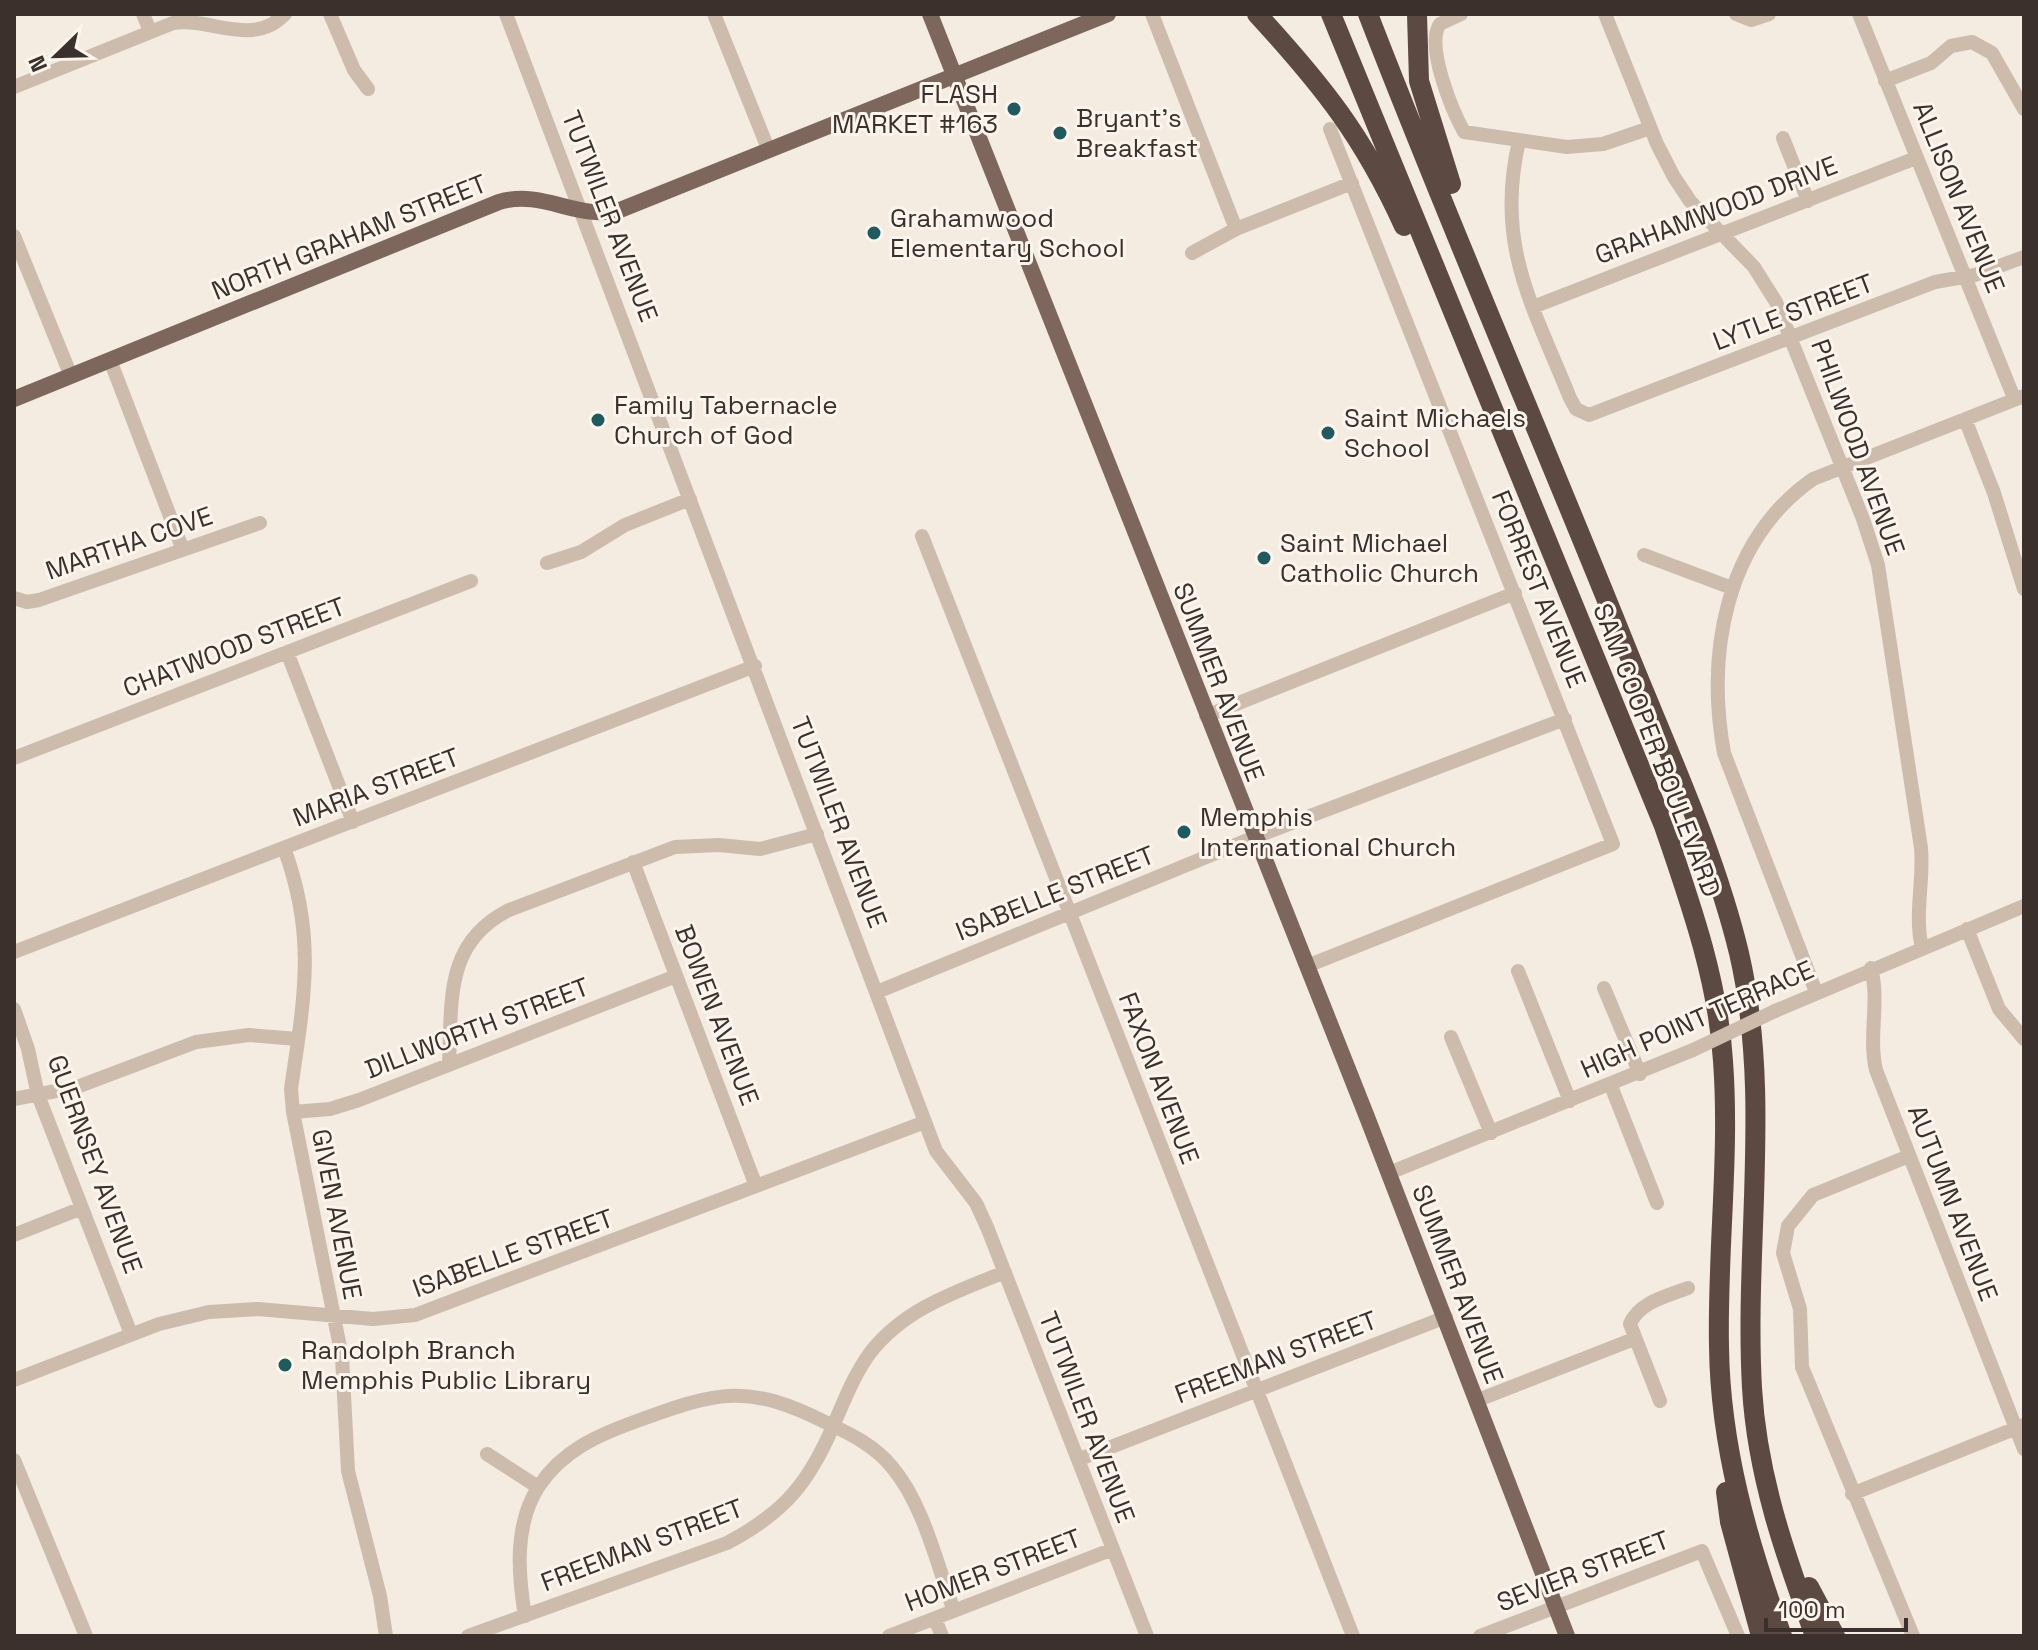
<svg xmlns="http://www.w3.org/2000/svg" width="2038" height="1650" font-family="'Space Grotesk',sans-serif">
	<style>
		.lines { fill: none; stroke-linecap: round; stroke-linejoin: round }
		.minor { stroke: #cdbbac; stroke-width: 14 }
		.major { stroke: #7d675c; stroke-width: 16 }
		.highway { stroke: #5c4a42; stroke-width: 20 }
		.minor-bridge { stroke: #cdbbac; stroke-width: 14 }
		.poi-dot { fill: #1f5a5e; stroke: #fbf5ee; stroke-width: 3 }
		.labels { text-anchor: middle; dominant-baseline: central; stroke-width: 6; stroke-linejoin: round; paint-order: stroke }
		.poi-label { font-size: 26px; fill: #3b302b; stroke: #fbf5ee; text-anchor: start }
		.street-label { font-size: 26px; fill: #3b302b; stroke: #fbf5ee }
	</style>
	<rect width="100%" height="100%" fill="#f4ebe1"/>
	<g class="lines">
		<!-- minor -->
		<path class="minor" d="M143 14 150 31
			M330 14 354 70 368 89
			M506 14 936 1151 976 1203 987 1227 1147 1636
			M714 14 769 151
			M1152 14 1236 229
			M1461 14 1440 24C1425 45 1452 110 1464 132L1567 147 1603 144 1650 128
			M1605 14 1657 144 1674 177 1690 201 1754 267 1776 302 1863 519 1878 565 1921 848C1924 882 1914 914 1922 948
			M1736 14 1751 20 1769 14
			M1859 14 2014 398
			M1885 81 1931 63 1951 46 1972 42 1992 53 2024 109
			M14 87 173 23C211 17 253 48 285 14
			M1783 138 1808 201
			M1519 141C1495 244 1532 304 1570 398L1576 409 1589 415 1935 282 1975 275 2024 257
			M14 236 71 376
			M1192 253 1236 229 1352 183
			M1533 307 1916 158
			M110 360 183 550
			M1965 419 1994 493 2024 589
			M922 536 1353 1636
			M1644 555 1732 588
			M547 563 581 552 625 525 690 499
			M14 598 27 602 39 600 260 523
			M287 652 353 822
			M1206 716 1515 593
			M14 758 471 581
			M284 848C317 937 304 999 291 1089L293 1112 342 1357 348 1471 380 1596 386 1636
			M633 862 756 1186
			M1967 929 1999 1009 2024 1039
			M14 952 755 666
			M1307 966 1613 844 1330 129
			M1871 968C1880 1002 1868 1036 1876 1070L2024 1449
			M1518 971 1570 1101
			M1604 988 1640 1074
			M877 992 1255 837 1565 719
			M1816 992 1724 753C1706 653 1725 541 1813 479L2024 396
			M14 1009 28 1049 38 1095 131 1334
			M1775 1011 2024 906
			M1451 1037 1491 1133
			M449 1064C452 1001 444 943 509 910L675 847 719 845 760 849 817 834
			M1611 1086 1657 1203
			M14 1099 77 1087 196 1042 249 1035 298 1039
			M293 1112 330 1109 359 1100 676 976
			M1909 1156 1813 1195 1788 1226 1783 1253 1800 1309 1802 1367 1913 1636
			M1389 1173 1693 1050
			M14 1235 82 1208
			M14 1380 159 1324 209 1312 258 1309 373 1319 415 1315 925 1122
			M1478 1400 1634 1339
			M1660 1401 1630 1324C1639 1302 1667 1296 1688 1288
			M487 1454 538 1487
			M1080 1459 1446 1317
			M14 1460 86 1636
			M1852 1494 2024 1425
			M525 1616C518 1574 514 1524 539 1486 563 1450 598 1435 637 1421 719 1391 747 1383 827 1423 851 1434 875 1446 892 1467 924 1505 937 1565 954 1611
			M935 1619 942 1636
			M468 1636 727 1543C784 1513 809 1483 834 1424 845 1399 854 1375 870 1353 904 1309 955 1292 1005 1272
			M889 1636 1113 1549
			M1480 1636 1702 1551 1738 1636"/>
		<!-- major -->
		<path class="major" d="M930 14 1367 1117 1567 1636
			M14 399 499 202C544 189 577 221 620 210L1108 14"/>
		<!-- highway -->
		<path class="highway" d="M1257 14C1323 86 1363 136 1404 226
			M1331 14 1664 826C1690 902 1718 980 1723 1061 1730 1156 1717 1251 1719 1346 1720 1446 1748 1543 1782 1636
			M1368 14C1449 224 1539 431 1623 640 1664 743 1713 846 1739 953 1772 1095 1744 1244 1752 1388 1757 1475 1785 1555 1815 1636
			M1417 14 1419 81 1451 184
			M1726 1492 1730 1522 1761 1636
			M1809 1587 1835 1636"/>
		<!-- minor-bridge -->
		<path class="minor-bridge" d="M1693 1050 1775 1011"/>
	</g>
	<!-- markers -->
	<g class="poi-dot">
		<circle cx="1014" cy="109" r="8"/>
		<circle cx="1060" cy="133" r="8"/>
		<circle cx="874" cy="233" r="8"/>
		<circle cx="598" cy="420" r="8"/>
		<circle cx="1328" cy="433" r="8"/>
		<circle cx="1264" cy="558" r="8"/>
		<circle cx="1184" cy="832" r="8"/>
		<circle cx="285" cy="1365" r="8"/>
	</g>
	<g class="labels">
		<!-- poi labels -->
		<g class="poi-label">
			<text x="998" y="94" text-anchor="end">FLASH<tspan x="998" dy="30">MARKET #163</tspan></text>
			<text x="1076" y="118">Bryant's<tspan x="1076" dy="30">Breakfast</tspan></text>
			<text x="890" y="218">Grahamwood<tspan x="890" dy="30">Elementary School</tspan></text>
			<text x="614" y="405">Family Tabernacle<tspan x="614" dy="30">Church of God</tspan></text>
			<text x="1344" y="418">Saint Michaels<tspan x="1344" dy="30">School</tspan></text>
			<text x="1280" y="543">Saint Michael<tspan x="1280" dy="30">Catholic Church</tspan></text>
			<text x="1200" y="817">Memphis<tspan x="1200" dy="30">International Church</tspan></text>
			<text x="301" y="1350">Randolph Branch<tspan x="301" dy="30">Memphis Public Library</tspan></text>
		</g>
		<!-- street labels -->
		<g class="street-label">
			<text transform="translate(1959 197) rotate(68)">ALLISON AVENUE</text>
			<text transform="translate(1716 210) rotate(-21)">GRAHAMWOOD DRIVE</text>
			<text transform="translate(610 216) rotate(69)">TUTWILER AVENUE</text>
			<text transform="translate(349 237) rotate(-22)">NORTH GRAHAM STREET</text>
			<text transform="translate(1793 312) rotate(-21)">LYTLE STREET</text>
			<text transform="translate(1858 447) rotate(70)">PHILWOOD AVENUE</text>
			<text transform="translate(129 543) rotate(-19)">MARTHA COVE</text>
			<text transform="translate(1539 589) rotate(68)">FORREST AVENUE</text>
			<text transform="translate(234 647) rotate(-21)">CHATWOOD STREET</text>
			<text transform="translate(1219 682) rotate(69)">SUMMER AVENUE</text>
			<text transform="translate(1657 750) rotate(69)">SAM COOPER BOULEVARD</text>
			<text transform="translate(376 787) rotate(-21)">MARIA STREET</text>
			<text transform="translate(839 822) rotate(69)">TUTWILER AVENUE</text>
			<text transform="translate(1055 893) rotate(-22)">ISABELLE STREET</text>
			<text transform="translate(717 1015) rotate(69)">BOWEN AVENUE</text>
			<text transform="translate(1697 1019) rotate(-24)">HIGH POINT TERRACE</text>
			<text transform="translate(477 1028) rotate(-21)">DILLWORTH STREET</text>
			<text transform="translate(1159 1078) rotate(69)">FAXON AVENUE</text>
			<text transform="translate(95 1164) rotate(70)">GUERNSEY AVENUE</text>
			<text transform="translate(1953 1203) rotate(69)">AUTUMN AVENUE</text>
			<text transform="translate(337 1214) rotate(79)">GIVEN AVENUE</text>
			<text transform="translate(513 1253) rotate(-20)">ISABELLE STREET</text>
			<text transform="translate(1458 1284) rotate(69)">SUMMER AVENUE</text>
			<text transform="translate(1276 1357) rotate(-21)">FREEMAN STREET</text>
			<text transform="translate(1087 1417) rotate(69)">TUTWILER AVENUE</text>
			<text transform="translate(642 1545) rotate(-21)">FREEMAN STREET</text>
			<text transform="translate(993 1570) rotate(-21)">HOMER STREET</text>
			<text transform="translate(1583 1571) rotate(-21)">SEVIER STREET</text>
		</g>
	</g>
	<!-- border -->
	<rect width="2038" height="1650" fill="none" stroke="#3b302b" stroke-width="32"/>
	<!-- north arrow -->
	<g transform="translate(56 56) rotate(247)" stroke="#fbf5ee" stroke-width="6" paint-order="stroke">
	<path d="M0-6L14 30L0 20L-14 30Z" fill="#3b302b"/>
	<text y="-12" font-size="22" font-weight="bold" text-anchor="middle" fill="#3b302b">N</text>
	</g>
	<!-- scale -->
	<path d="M1766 1618v12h140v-12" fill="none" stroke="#3b302b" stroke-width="4"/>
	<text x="1778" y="1618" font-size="24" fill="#3b302b" stroke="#fbf5ee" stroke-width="6" paint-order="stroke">100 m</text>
</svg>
